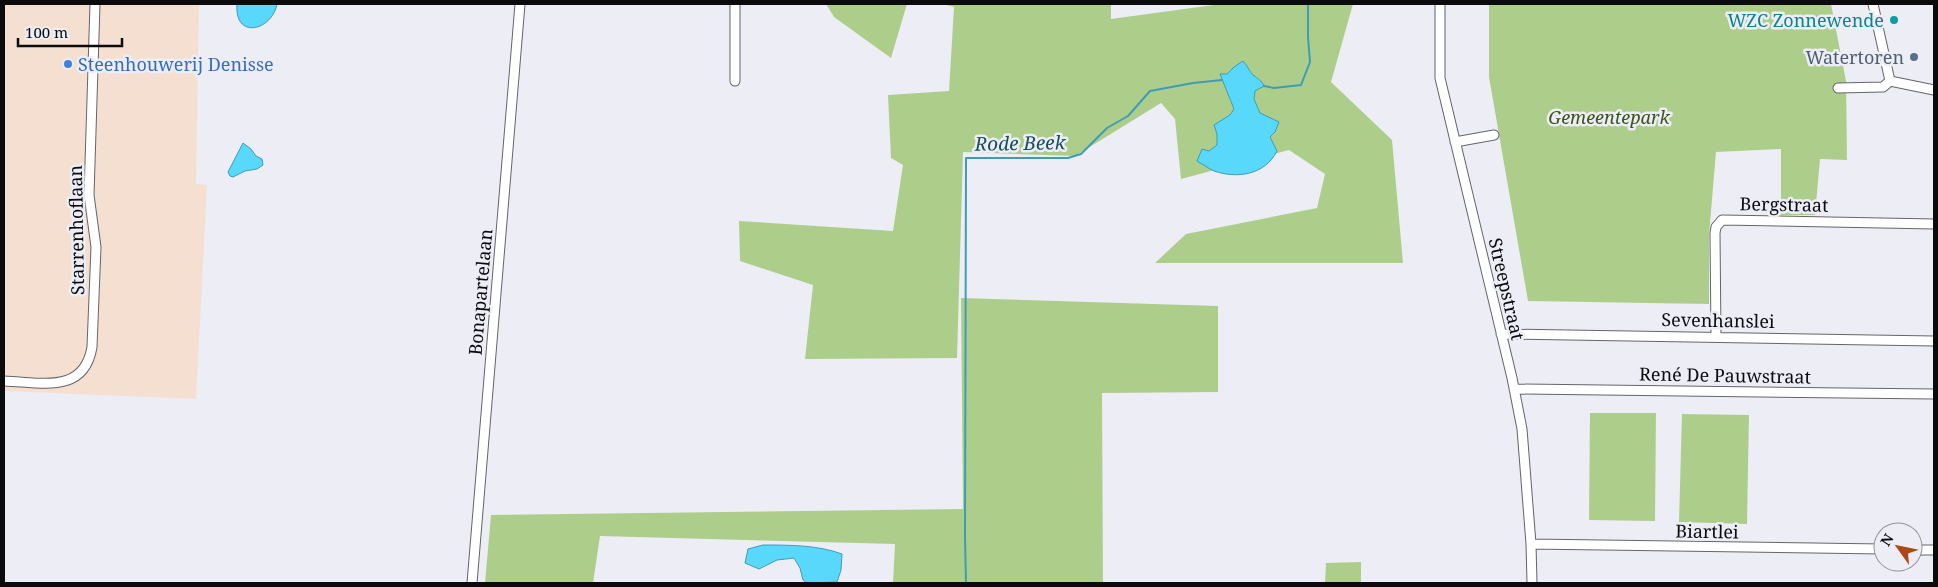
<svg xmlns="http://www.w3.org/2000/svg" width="1938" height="587" font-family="'Noto Serif',serif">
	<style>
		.industrial { fill: #f5dfd1 }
		.green { fill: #adce8b }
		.water { fill: #58d9fc; stroke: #419bb5 }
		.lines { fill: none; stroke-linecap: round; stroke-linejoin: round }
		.stream { stroke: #419bb5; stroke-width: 2 }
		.minor-casing { stroke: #64646b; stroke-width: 11 }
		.minor { stroke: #fff; stroke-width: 9 }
		.culture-dot { fill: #0f9aa8; stroke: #ededf5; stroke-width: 2 }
		.service-dot { fill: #5c6f8a; stroke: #ededf5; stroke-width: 2 }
		.shop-dot { fill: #3f7fe0; stroke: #ededf5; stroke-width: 2 }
		.labels { text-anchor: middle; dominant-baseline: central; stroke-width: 5; stroke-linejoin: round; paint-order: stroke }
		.culture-label { font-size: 18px; fill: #0d838f; stroke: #ededf5; text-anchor: end }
		.service-label { font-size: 18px; fill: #4e5e75; stroke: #ededf5; text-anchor: end }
		.shop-label { font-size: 18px; fill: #366cbe; stroke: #ededf5; text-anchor: start }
		.park-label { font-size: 18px; font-style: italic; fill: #3b5419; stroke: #ededf5 }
		.street-label { font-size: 18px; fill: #0b0b0e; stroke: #ededf5 }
		.water-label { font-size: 19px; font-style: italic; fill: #184f5d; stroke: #ededf5 }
	</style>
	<rect width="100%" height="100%" fill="#ededf5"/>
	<!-- industrial -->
	<path class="industrial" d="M4 4H199L196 184 207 185 196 399 4 391Z"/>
	<!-- green -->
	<path class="green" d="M826 4H907L891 58 834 17Z
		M943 4H1111V19L1221 4H1353L1331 82 1392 140 1403 263H1155L1186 234 1317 208 1325 174 1289 150 1181 179 1175 119 1161 103 1075 156 963 152 957 358 805 359 813 285 740 261 739 221 893 231 903 165 891 158 888 95 949 91 954 7Z
		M1489 4H1831L1846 81 1847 160 1820 159 1815 215H1781V149L1716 152 1709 235V304L1528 301 1489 77Z
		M961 298 1218 306V392L1102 393 1103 583H893L895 544 600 536 593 583H485L491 515 963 509Z
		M1590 413H1656L1655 521 1589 520Z
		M1682 414 1749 415 1747 524 1679 522Z
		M1361 562V583H1325L1326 563Z"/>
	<!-- water -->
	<path class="water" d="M237 4H277C272 31 234 40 237 4Z
		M1243 61C1247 65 1249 71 1253 75 1258 79 1261 80 1264 86L1255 91 1254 99 1260 113 1279 122 1275 132 1270 137 1277 151C1265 175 1237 179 1214 171 1208 168 1202 164 1197 161L1202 149 1209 151 1217 145V134L1214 125 1230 115 1234 109 1220 74H1227L1234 67Z
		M243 143 251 149 256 156 262 159 263 165 257 169 245 171 233 177 230 176 228 172Z
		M763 545C789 545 818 545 842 554L841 570 837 582 807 583 803 580 800 568 794 558 777 560 759 569 745 563 748 549Z"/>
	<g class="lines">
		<!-- stream -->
		<path class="stream" d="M1264 86 1274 88 1301 85 1310 62 1308 37V4
			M966 583 965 537 966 158H1068L1081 154 1107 128 1128 116 1150 91 1193 83 1222 80"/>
		<!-- minor casing -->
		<g class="minor-casing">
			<path id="minor" d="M1440 4V78L1512 378 1522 429 1531 544 1532 583
				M1873 4 1890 81
				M735 81V4
				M1838 88 1883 87 1890 81 1934 90
				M1455 142 1494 135
				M1501 334 1934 341
				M1716 336 1715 233 1716 227 1722 220 1934 224
				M4 381C40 382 84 395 92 347L96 247 89 195 95 4
				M1514 389 1934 394
				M1531 544 1883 549
				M1913 550H1934
				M472 583 520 4"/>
		</g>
		<!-- minor -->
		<use href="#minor" class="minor"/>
	</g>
	<!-- markers -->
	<circle class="culture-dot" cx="1894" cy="20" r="5"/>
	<circle class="service-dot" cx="1914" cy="57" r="5"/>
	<circle class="shop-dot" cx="68" cy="64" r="5"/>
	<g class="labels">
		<!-- culture labels -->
		<g class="culture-label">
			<text x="1884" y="20">WZC Zonnewende</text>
		</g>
		<!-- service labels -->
		<g class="service-label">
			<text x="1904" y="57">Watertoren</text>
		</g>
		<!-- shop labels -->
		<g class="shop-label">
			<text x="78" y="64">Steenhouwerij Denisse</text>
		</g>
		<!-- park labels -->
		<g class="park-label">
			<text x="1609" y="117">Gemeentepark</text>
		</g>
		<!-- street labels -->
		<g class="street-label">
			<text transform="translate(1784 204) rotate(1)">Bergstraat</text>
			<text transform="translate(76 230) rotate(-91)">Starrenhoflaan</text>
			<text transform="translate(1507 289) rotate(77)">Streepstraat</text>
			<text transform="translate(480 292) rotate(-85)">Bonapartelaan</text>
			<text transform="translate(1718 320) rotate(1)">Sevenhanslei</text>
			<text transform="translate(1725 375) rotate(1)">René De Pauwstraat</text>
			<text transform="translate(1707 531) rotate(1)">Biartlei</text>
		</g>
		<!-- water labels -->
		<g class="water-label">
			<text transform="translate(1020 143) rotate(-1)">Rode Beek</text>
		</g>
	</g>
	<!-- border -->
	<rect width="1938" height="587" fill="none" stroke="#0b0b0e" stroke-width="10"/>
	<!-- north arrow -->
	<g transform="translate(1898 547) rotate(303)"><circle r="24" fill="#ededf5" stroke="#939399"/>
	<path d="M0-4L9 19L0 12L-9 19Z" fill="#ac4815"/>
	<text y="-8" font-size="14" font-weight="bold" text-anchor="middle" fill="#0b0b0e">N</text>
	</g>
	<!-- scale -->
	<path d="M18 38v8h104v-8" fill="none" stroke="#0b0b0e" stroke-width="2.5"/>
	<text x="25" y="38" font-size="15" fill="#0b0b0e" stroke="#ededf5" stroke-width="4" paint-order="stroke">100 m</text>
</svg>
